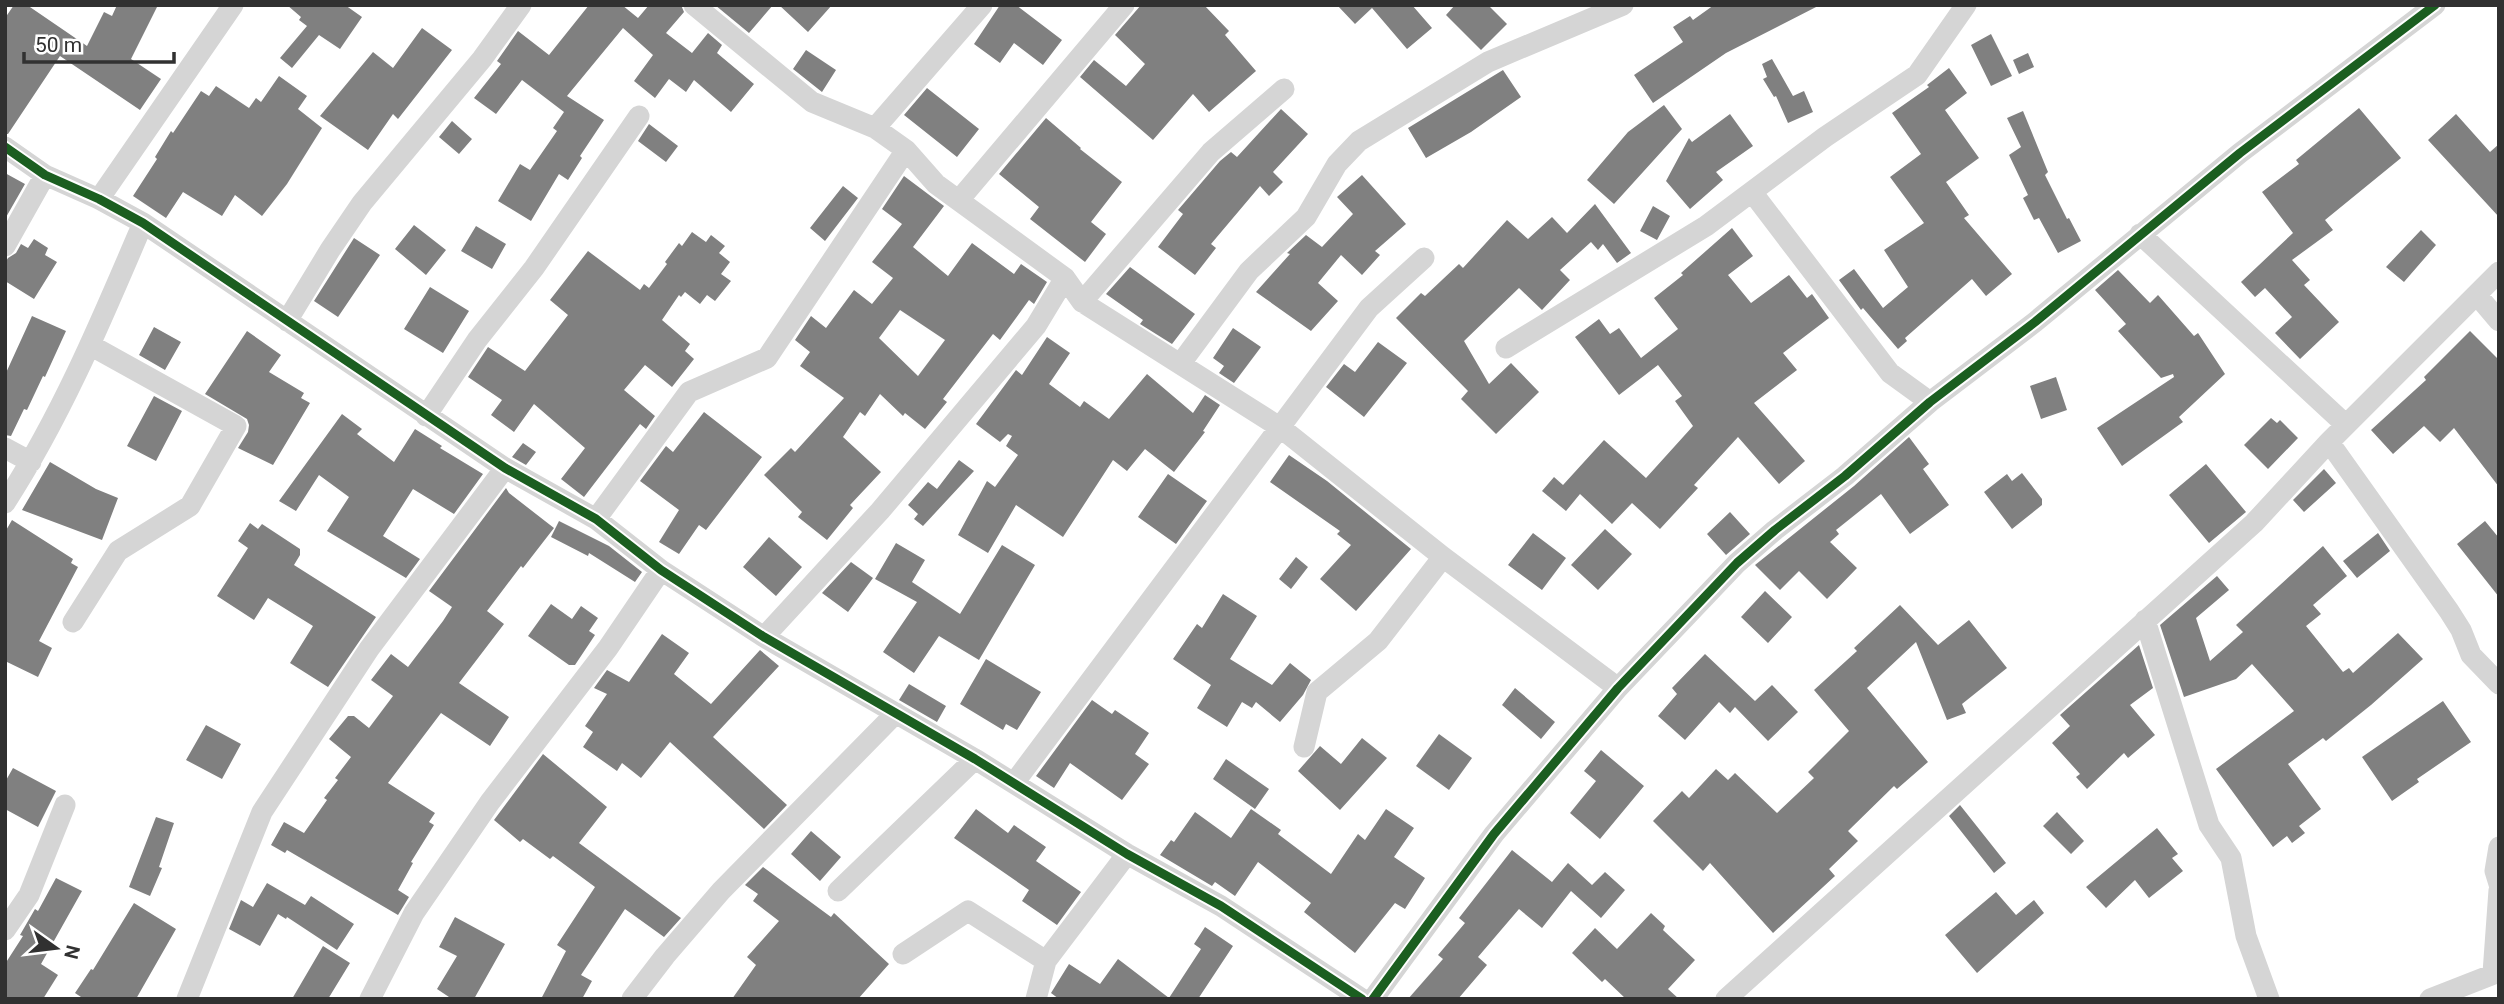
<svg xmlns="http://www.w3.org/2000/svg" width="2504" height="1004" font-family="Roboto,sans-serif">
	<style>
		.building { fill: #808080; fill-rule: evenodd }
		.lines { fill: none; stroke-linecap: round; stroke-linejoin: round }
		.street { stroke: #d5d5d5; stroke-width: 21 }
		.cycleway-casing { stroke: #fff; stroke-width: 13 }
		.cycleway { stroke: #1b5e20; stroke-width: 9 }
	</style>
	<rect width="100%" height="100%" fill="#fff"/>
	<!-- building -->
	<path class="building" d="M14 5H27L87 46 104 12 112 16 117 5H158L131 59 161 79 140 110 60 56 8 134H5V18Z
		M287 5H345L362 17 340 49 319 35 292 68 280 58 307 26 299 20 301 17Z
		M589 5H622L638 18 649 5H681L684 12 666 33 692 53 708 33 722 45 717 53 754 84 731 112 694 80 686 92 669 79 655 98 634 81 653 55 623 28 567 96 604 120 580 156 582 158 568 180 559 174 531 221 498 201 520 164 530 170 557 131 553 128 564 112 522 80 496 114 474 98 501 64 497 61 518 31 549 55Z
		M715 5H773L749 33Z
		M779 5H832L808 32Z
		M1000 5H1016L1062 40 1043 65 1014 43 1000 63 974 44Z
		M1141 5H1204L1229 31 1225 35 1256 71 1209 112 1193 94 1153 140 1080 77 1094 60 1126 86 1145 64 1115 35Z
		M1337 5H1412L1432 28 1407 49 1372 8 1355 24Z
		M1455 5H1488L1507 24 1481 50 1446 15Z
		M1714 5H1820L1726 53 1653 103 1634 75 1683 42 1673 27 1690 16 1693 20Z
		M422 28 452 50 398 119 393 114 368 150 320 116 373 52 393 68Z
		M1991 34 2012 76 1991 86 1971 45Z
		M806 50 836 70 822 92 793 69Z
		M2028 53 2034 67 2019 74 2013 60Z
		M1772 59 1793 96 1804 91 1813 112 1788 123 1776 96 1774 97 1763 79 1767 77 1762 64Z
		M1949 68 1967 93 1945 110 1979 158 1946 182 1969 215 1964 218 2012 274 1986 296 1972 279 1905 338 1907 341 1898 349 1863 308 1861 310 1839 280 1854 269 1883 308 1908 287 1884 250 1924 223 1890 177 1921 154 1892 113 1929 87 1927 85Z
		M1503 70 1521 97 1471 132 1426 158 1408 128Z
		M279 76 307 96 298 109 322 128 287 184 262 216 235 195 222 216 183 192 166 218 133 196 157 159 155 157 171 131 173 133 201 91 209 96 216 86 249 108 256 98 261 102Z
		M927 88 979 129 957 157 904 115Z
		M1664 105 1682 129 1614 204 1587 180 1628 132Z
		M2359 108 2401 158 2325 220 2333 230 2292 260 2310 280 2304 285 2339 322 2300 359 2275 333 2292 317 2265 288 2255 297 2241 282 2293 233 2262 192 2299 164 2296 160Z
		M1281 109 1308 134 1273 172 1283 182 1269 196 1260 186 1211 244 1216 248 1195 275 1158 247 1183 214 1178 210 1220 161 1231 152 1237 157Z
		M2023 111 2048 172 2045 175 2067 219 2069 218 2081 241 2058 253 2039 218 2034 220 2023 198 2028 195 2009 155 2021 147 2007 118Z
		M1730 114 1753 146 1716 172 1723 180 1690 209 1666 181 1689 138 1692 142Z
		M2456 114 2490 152 2499 144V217L2428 140Z
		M1046 118 1081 148 1080 149 1122 182 1091 222 1106 234 1085 262 1030 219 1039 207 999 174Z
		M452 121 472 139 459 154 439 137Z
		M649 124 678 146 666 162 638 141Z
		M5 173 25 184 5 219Z
		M1362 175 1406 224 1375 251 1380 255 1362 275 1341 255 1318 283 1338 301 1311 331 1256 292 1290 254 1287 253 1306 235 1322 247 1353 214 1337 197Z
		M904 176 944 206 913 247 948 276 972 243 1014 274 1021 264 1047 282 1034 304 1029 300 1000 340 993 334 943 399 947 402 925 429 905 413 903 416 880 394 865 416 860 412 843 437 881 472 850 505 853 508 827 540 798 517 802 512 764 475 791 448 795 452 844 398 800 366 810 352 795 340 811 316 826 328 854 290 872 304 893 278 872 262 902 224 882 209ZM900 310 945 340 918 376 879 338Z
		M843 186 858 198 825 241 810 228Z
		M1595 204 1631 253 1617 263 1603 244 1598 250 1591 242 1560 270 1570 280 1542 310 1519 288 1464 341 1489 384 1511 363 1539 392 1496 434 1461 399 1468 391 1396 318 1421 293 1425 296 1459 264 1463 268 1507 220 1528 239 1552 217 1567 233Z
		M1653 206 1670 216 1657 240 1640 231Z
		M414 225 446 250 426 275 395 249Z
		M476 226 506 244 492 269 461 251Z
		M1732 228 1753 256 1728 275 1751 303 1789 275 1807 298 1812 294 1829 318 1783 353 1797 370 1754 403 1805 461 1779 484 1738 437 1694 485 1698 488 1660 529 1632 503 1612 524 1580 494 1566 511 1542 491 1554 477 1563 485 1604 440 1646 478 1693 426 1675 401 1682 396 1658 365 1619 395 1575 337 1599 319 1610 334 1619 328 1641 358 1678 329 1654 298 1683 275 1681 273Z
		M2421 230 2436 245 2404 282 2386 267Z
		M692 232 706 242 711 235 725 246 719 253 730 262 721 274 731 281 715 301 707 295 700 304 685 292 681 297 679 295 662 320 690 344 685 351 694 359 672 387 645 365 624 390 655 416 646 429 640 424 584 497 561 479 585 448 534 404 514 432 491 415 502 400 468 377 488 347 525 371 568 315 550 300 588 251 640 290 644 284 649 288 667 264 665 262 679 243 682 246Z
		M354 238 380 255 338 317 314 301Z
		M34 239 48 248 45 255 57 262 34 299 5 281V263L8 258 16 253 21 244 28 248Z
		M1130 267 1195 314 1172 344 1140 324 1143 320 1106 294Z
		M2118 270 2150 303 2158 295 2194 336 2198 333 2225 374 2179 417 2183 422 2122 466 2097 428 2174 377 2173 374 2161 378 2118 331 2126 324 2095 290Z
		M430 287 469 311 443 353 404 329Z
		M32 316 66 331 45 377 43 376 27 410 24 409 11 436 5 435V375Z
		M154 327 181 342 165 370 139 355Z
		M1233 328 1261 347 1234 383 1219 373 1224 366 1213 358Z
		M247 331 281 355 269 372 304 393 301 398 310 403 273 465 238 448 248 432 249 425 247 419 205 394Z
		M2470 331 2499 360V487L2454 428 2440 442 2424 426 2393 454 2371 430 2426 380 2424 377Z
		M1047 337 1070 353 1049 384 1080 407 1084 401 1109 419 1147 374 1193 413 1205 395 1220 405 1203 431 1205 432 1174 472 1145 449 1127 471 1113 460 1063 537 1016 505 988 553 958 535 987 481 995 487 1018 455 1006 446 1012 436 1008 434 1000 442 976 424 1016 370 1022 375Z
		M1378 342 1407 363 1364 417 1326 387 1344 364 1355 372Z
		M2056 377 2067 410 2041 419 2030 386Z
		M154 396 182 411 156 461 127 446Z
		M704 412 762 457 706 530 699 525 679 554 659 542 679 510 640 481 666 446 673 452Z
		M342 414 362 429 357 434 394 462 415 429 442 446 440 448 483 474 454 514 413 489 383 536 420 559 406 578 327 531 349 497 319 475 296 511 279 501Z
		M2271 418 2277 423 2280 420 2298 438 2268 469 2244 445Z
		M1909 437 1929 464 1923 469 1949 505 1910 534 1881 494 1836 530 1839 534 1830 542 1857 568 1827 599 1799 571 1780 590 1755 565 1854 486Z
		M523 443 536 452 526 465 512 457Z
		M1289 455 1327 481 1411 549 1356 611 1320 579 1351 545 1337 534 1340 531 1270 482Z
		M959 460 974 471 923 526 914 519 918 514 908 505 928 482 937 489Z
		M50 462 96 489 118 498 102 540 22 510Z
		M2206 464 2246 512 2209 543 2169 495Z
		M2324 469 2336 483 2304 512 2293 500Z
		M2022 473 2042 499V505L2012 529 1984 492 2007 474 2012 481Z
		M1168 474 1207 501 1176 544 1138 517Z
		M506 488 509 493 554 528 523 568 521 566 487 611 504 624 459 683 509 717 490 746 441 713 388 783 435 813 429 822 434 825 411 862 413 863 398 890 409 897 398 915 287 850 285 853 271 845 284 822 304 833 327 800 324 798 338 780 335 778 351 757 329 739 348 716H354L369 728 393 696 371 680 391 654 408 667 443 621 452 607 429 591Z
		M1730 512 1750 534 1726 555 1707 534Z
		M12 520 73 559 71 563 78 567 39 641 52 648 38 677 5 661V532Z
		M559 521 609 546 642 572 635 582 589 553 588 556 551 537Z
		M2485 521 2499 538V597L2457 544Z
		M250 523 258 529 262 524 300 549V555L294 565 376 617 328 687 290 663 313 626 268 598 254 620 217 596 248 548 238 541Z
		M1605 529 1632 554 1598 590 1571 565Z
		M1533 533 1566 558 1542 590 1508 565Z
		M2378 533 2390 551 2357 578 2343 561Z
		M769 537 802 567 776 596 743 567Z
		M896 543 925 560 912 582 960 614 1002 545 1035 565 979 660 939 636 914 673 883 652 917 602 875 579Z
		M2323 546 2347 576 2313 605 2321 614 2306 626 2343 672 2349 668 2353 673 2398 633 2423 659 2371 705 2326 741 2323 738 2288 764 2321 809 2299 826 2305 833 2292 843 2287 836 2273 847 2216 769 2294 711 2252 664 2236 679 2184 697 2160 625 2217 576 2229 590 2196 618 2210 661 2243 632 2236 625Z
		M1296 557 1308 567 1291 589 1279 579Z
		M851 562 873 578 848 612 822 593Z
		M1765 591 1792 617 1768 643 1741 617Z
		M1223 594 1257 616 1230 659 1272 685 1290 663 1311 680 1303 695 1280 722 1256 702 1252 708 1242 702 1227 727 1197 708 1211 685 1173 659 1197 624 1202 628Z
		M551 604 572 619 581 606 598 618 589 631 595 635 575 665H569L528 636Z
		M1900 605 1938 645 1969 620 2007 668 1962 704 1966 713 1947 720 1916 642 1867 688 1928 762 1897 789 1894 786 1848 831 1858 841 1829 869 1835 876 1773 933 1710 863 1703 871 1653 821 1682 791 1689 798 1716 769 1728 780 1735 773 1777 813 1814 778 1808 772 1849 731 1814 690 1857 651 1854 648Z
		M662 634 689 653 674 674 711 704 760 650 779 666 713 737 787 805 764 829 670 742 641 778 622 763 617 771 583 747 593 732 585 726 607 694 594 688 607 670 629 682Z
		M2139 645 2153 688 2130 705 2155 735 2128 758 2124 753 2087 789 2076 777 2080 774 2052 743 2070 726 2060 715Z
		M1705 654 1755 701 1772 685 1798 712 1768 741 1735 707 1730 713 1719 702 1685 740 1658 716 1677 694 1672 688Z
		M986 659 1041 692 1017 730 1006 724 1003 730 960 704Z
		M909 684 946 706 937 722 899 700Z
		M1515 688 1555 722 1541 739 1502 705Z
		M1092 700 1112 714 1115 710 1149 733 1135 754 1149 764 1122 800 1070 763 1054 788 1036 776Z
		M2443 701 2471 742 2417 779 2419 782 2392 801 2362 757Z
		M206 725 241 744 222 779 186 760Z
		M1439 734 1472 758 1449 790 1416 766Z
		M1362 738 1387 758 1340 810 1298 771 1320 746 1341 764Z
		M1601 750 1644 786 1600 839 1570 813 1596 781 1584 771Z
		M543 754 607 807 579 843 681 918 664 937 625 909 581 975 592 981 582 999H541L566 951 557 945 595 887 553 856 550 859 523 839 520 842 494 820Z
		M1226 759 1269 789 1255 809 1213 779Z
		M13 768 56 791 38 827 5 809V782Z
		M1960 805 2006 863 1994 873 1949 816Z
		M976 809 1008 833 1014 825 1046 847 1036 861 1081 892 1057 925 1022 901 1029 890 954 838Z
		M1251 809 1281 830 1278 834 1331 874 1358 834 1365 840 1386 809 1414 828 1394 857 1425 878 1405 909 1395 903 1355 953 1304 912 1311 903 1258 862 1235 896 1215 882 1212 886 1160 855 1171 840 1174 842 1195 812 1231 838Z
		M2057 812 2084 841 2071 854 2043 826Z
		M156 817 174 823 159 867 162 868 150 896 129 887Z
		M2157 828 2178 854 2172 858 2183 871 2149 898 2135 880 2106 908 2086 887Z
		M811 831 841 857 820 881 791 854Z
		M1512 850 1552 882 1568 863 1592 885 1605 872 1625 890 1601 918 1571 891 1542 928 1519 909 1478 957 1487 965 1458 999H1408L1443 959 1438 955 1465 923 1459 918Z
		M763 867 831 917 834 913 889 964 858 999H732L756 965 747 957 779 921 753 901 758 894 745 885Z
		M56 878 82 891 41 964 58 975 43 999H5V964L23 936 20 935 35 909 38 911Z
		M267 883 305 905 311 896 354 924 337 950 287 917 286 919 278 914 260 946 229 929 241 900 253 907Z
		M1996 892 2016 915 2034 900 2044 913 1977 973 1945 935Z
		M134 903 176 929 136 999H84L75 993 91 969 93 970Z
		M1651 913 1665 926 1663 930 1695 960 1668 989 1679 999H1626L1605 979 1602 982 1572 953 1595 928 1617 949Z
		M455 917 505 944 474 999H452L437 989 457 956 439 947Z
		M1205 927 1233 946 1198 999H1059L1051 993 1069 964 1100 984 1118 959 1169 998 1201 949 1194 944Z
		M323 946 350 963 328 999H292Z"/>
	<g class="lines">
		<!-- street -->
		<path class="street" d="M694 5 812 102 875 128 906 150 936 184 1065 278 1082 302 1281 428 1443 557 1618 688
			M875 128 982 5
			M5 147 45 175 99 199 143 223 505 468 596 519 661 570 764 637 975 759 1127 854 1221 906 1362 999
			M1752 192 1890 373 1930 402
			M99 199 233 5
			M959 200 1124 5
			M2140 234 2346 425
			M5 246 45 175
			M2477 295 2499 321
			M1082 302 1211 152 1284 89
			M287 321 330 250 362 203 482 59 521 5
			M1506 348 1706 226 1825 137 1917 75 1966 5
			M1181 363 1249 271 1306 217 1337 164 1359 141 1488 62 1623 5
			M426 416 477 340 534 268 639 116
			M2329 442 2449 611 2461 630 2471 655 2499 684
			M5 448 31 462
			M5 503C62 415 102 319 143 223
			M596 519 689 392 767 358 906 150
			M2145 620 2209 825 2231 858 2246 936 2269 999
			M73 622 118 551 190 506 236 426 90 345
			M764 637 880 511 1036 326 1065 278
			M1304 747 1317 692 1378 641 1443 557
			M1014 783 1369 308 1424 258
			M2499 847 2495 871 2499 884
			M838 891 975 759
			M5 930 29 895 65 805
			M903 954 968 911 1046 961
			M2493 973 2499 890
			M187 999 262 812 369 649 505 468
			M370 999 414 913 490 802 608 648 661 570
			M632 999 665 956 721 891 896 713
			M1036 999 1046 961 1127 854
			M1373 999 1494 834 1618 688 1737 563 1775 530 1845 476 1930 402 2035 322 2240 153 2435 5
			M1726 999 2254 523 2329 442 2499 272
			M2430 999 2499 972"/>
		<!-- cycleway casing -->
		<g class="cycleway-casing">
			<path id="cycleway" d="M5 147 45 175 99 199 143 223 505 468 596 519 661 570 764 637 975 759 1127 854 1221 906 1362 999
				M1373 999 1494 834 1618 688 1737 563 1775 530 1845 476 1930 402 2035 322 2240 153 2435 5"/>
		</g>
		<!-- cycleway -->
		<use href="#cycleway" class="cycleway"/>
	</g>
	<!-- border -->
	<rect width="2504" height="1004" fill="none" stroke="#313131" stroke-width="14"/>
	<!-- north arrow -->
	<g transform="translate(56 948) rotate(104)" stroke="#ffffff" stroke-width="5" paint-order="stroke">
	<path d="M0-5L12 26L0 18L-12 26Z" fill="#313131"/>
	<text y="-10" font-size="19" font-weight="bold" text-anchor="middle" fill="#313131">N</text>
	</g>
	<!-- scale -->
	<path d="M24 52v10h150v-10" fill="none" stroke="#313131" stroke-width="3.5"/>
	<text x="35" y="52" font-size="21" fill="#313131" stroke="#ffffff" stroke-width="5" paint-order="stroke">50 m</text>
</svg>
